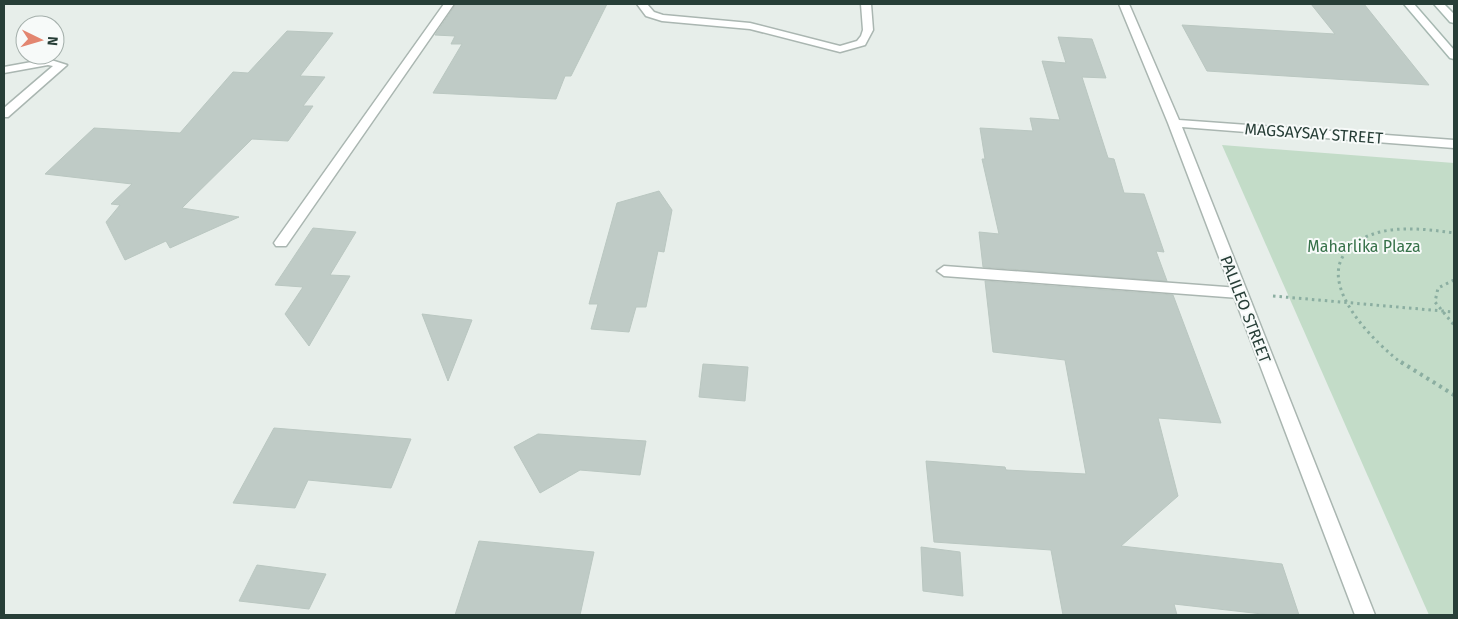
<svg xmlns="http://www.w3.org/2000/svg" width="1458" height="619" font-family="'Fira Sans',sans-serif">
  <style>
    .green { fill: #c3dcc8 }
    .building { fill: #bfcbc6; stroke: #bac7c1 }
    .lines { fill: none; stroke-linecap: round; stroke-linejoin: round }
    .service-casing { stroke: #aab6b1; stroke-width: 3 }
    .minor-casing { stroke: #aab6b1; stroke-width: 3 }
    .secondary-casing { stroke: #a6b8b1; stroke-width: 3 }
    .path-far1 { stroke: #8baea1; stroke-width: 3; stroke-dasharray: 2.5 4; stroke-linecap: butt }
    .path { stroke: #8baea1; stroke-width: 4; stroke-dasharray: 3 4.5; stroke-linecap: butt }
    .service { fill: #fff; fill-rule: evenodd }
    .minor { fill: #fff; fill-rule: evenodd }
    .secondary { fill: #fff; fill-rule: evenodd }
    .labels { text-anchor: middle; stroke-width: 4; stroke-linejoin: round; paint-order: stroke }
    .street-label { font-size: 16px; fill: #273e37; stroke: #f7faf9 }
    .park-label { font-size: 16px; fill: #367149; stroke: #f7faf9 }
  </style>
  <rect width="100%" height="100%" fill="#e7eeea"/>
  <!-- green -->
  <path class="green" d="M 1222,145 L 1454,163 L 1454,615 L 1429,615 Z"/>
  <!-- building -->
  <path class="building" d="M 456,4 L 607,4 L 571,76 L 565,76 L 556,99 L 433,93 L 462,44 L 451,44 L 455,36 L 435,35 Z
    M 1311,4 L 1364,4 L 1429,85 L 1207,71 L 1182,25 L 1335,34 Z
    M 287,31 L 333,33 L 300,76 L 325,77 L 303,106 L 313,106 L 288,141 L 252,139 L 182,208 L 239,217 L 170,248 L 166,241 L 125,260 L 106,222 L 120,205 L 111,204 L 132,184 L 45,174 L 94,128 L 180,133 L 233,72 L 248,73 Z
    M 1058,37 L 1092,39 L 1106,78 L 1082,77 L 1108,158 L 1114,159 L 1124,193 L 1144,194 L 1164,252 L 1156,251 L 1167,281 L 983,267 L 979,232 L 999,234 L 982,159 L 985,159 L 980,128 L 1033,131 L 1030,118 L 1060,120 L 1042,61 L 1066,63 Z
    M 659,191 L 672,210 L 664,252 L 658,251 L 646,307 L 636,307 L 629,332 L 591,329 L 598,304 L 589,304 L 617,203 Z
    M 313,228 L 356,232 L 330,275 L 350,276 L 309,346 L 285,314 L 303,287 L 275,285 Z
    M 985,281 L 1173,295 L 1221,423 L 1158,418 L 1178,496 L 1121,546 L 1282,564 L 1299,615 L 1271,615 L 1174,604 L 1177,615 L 1063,615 L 1051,550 L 934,542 L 926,461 L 1005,467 L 1006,470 L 1086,474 L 1065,360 L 993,352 Z
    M 422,314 L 472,320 L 448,381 Z
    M 703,364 L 748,367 L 745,401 L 699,397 Z
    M 274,428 L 411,439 L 391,488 L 308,480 L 295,508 L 233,503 Z
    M 538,434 L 646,441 L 640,475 L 580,470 L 540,493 L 514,447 Z
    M 479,541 L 594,552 L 580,615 L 455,615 Z
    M 921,547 L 960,552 L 963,596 L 923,591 Z
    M 257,565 L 326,574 L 309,609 L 239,601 Z"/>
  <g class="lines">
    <!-- service casing -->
    <g class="service-casing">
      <path id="service" d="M 944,266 L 1239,288 L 1244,289 L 1246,293 L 1244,297 L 1239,298 L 944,276 L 937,271 Z"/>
    </g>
    <!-- minor casing -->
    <g class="minor-casing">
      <path id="minor" d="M 444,4 L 454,4 L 286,246 L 276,246 L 274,243 L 276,240 Z
        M 637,4 L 647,4 L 654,12 L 663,15 L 750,23 L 840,46 L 857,41 L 861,36 L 863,30 L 861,4 L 871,4 L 873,30 L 865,45 L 840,52 L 750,29 L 662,21 L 646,16 Z
        M 1119,4 L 1129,4 L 1179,120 L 1454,140 L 1454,148 L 1182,127 L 1375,615 L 1355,615 L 1168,123 Z
        M 48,59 L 67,65 L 8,117 L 4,117 L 4,108 L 53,66 L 48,65 L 4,73 L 4,67 Z"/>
    </g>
    <!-- secondary casing -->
    <g class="secondary-casing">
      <path id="secondary" d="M 1404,4 L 1414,4 L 1454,50 L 1454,59 L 1450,58 Z
        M 1434,4 L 1444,4 L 1454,14 L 1454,23 L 1450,22 Z"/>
    </g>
    <!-- path-far1 -->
    <path class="path-far1" d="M 1454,280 L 1438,288 L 1435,302 L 1454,325
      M 1273,296 L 1454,312
      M 1403,364 C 1377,345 1317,287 1346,252 C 1371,222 1420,228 1454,233"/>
    <!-- path -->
    <path class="path" d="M 1401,362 L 1454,395"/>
    <!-- service -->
    <use href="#service" class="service"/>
    <!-- minor -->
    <use href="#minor" class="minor"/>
    <!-- secondary -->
    <use href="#secondary" class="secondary"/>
  </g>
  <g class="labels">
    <!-- street labels -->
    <g class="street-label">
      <text transform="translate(1314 133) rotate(4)" y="6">MAGSAYSAY STREET</text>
      <text transform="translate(1246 309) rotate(69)" y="6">PALILEO STREET</text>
    </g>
    <!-- park labels -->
    <g class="park-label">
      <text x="1364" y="252">Maharlika Plaza</text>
    </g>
  </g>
  <!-- border -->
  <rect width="1458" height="619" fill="none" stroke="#273e37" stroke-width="10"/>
  <!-- north arrow -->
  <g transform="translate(40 40) rotate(95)"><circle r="24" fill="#f7faf9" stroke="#a4afab"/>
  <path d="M0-4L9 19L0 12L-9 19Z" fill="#e38670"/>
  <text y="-8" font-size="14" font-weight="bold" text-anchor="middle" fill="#273e37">N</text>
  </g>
</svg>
